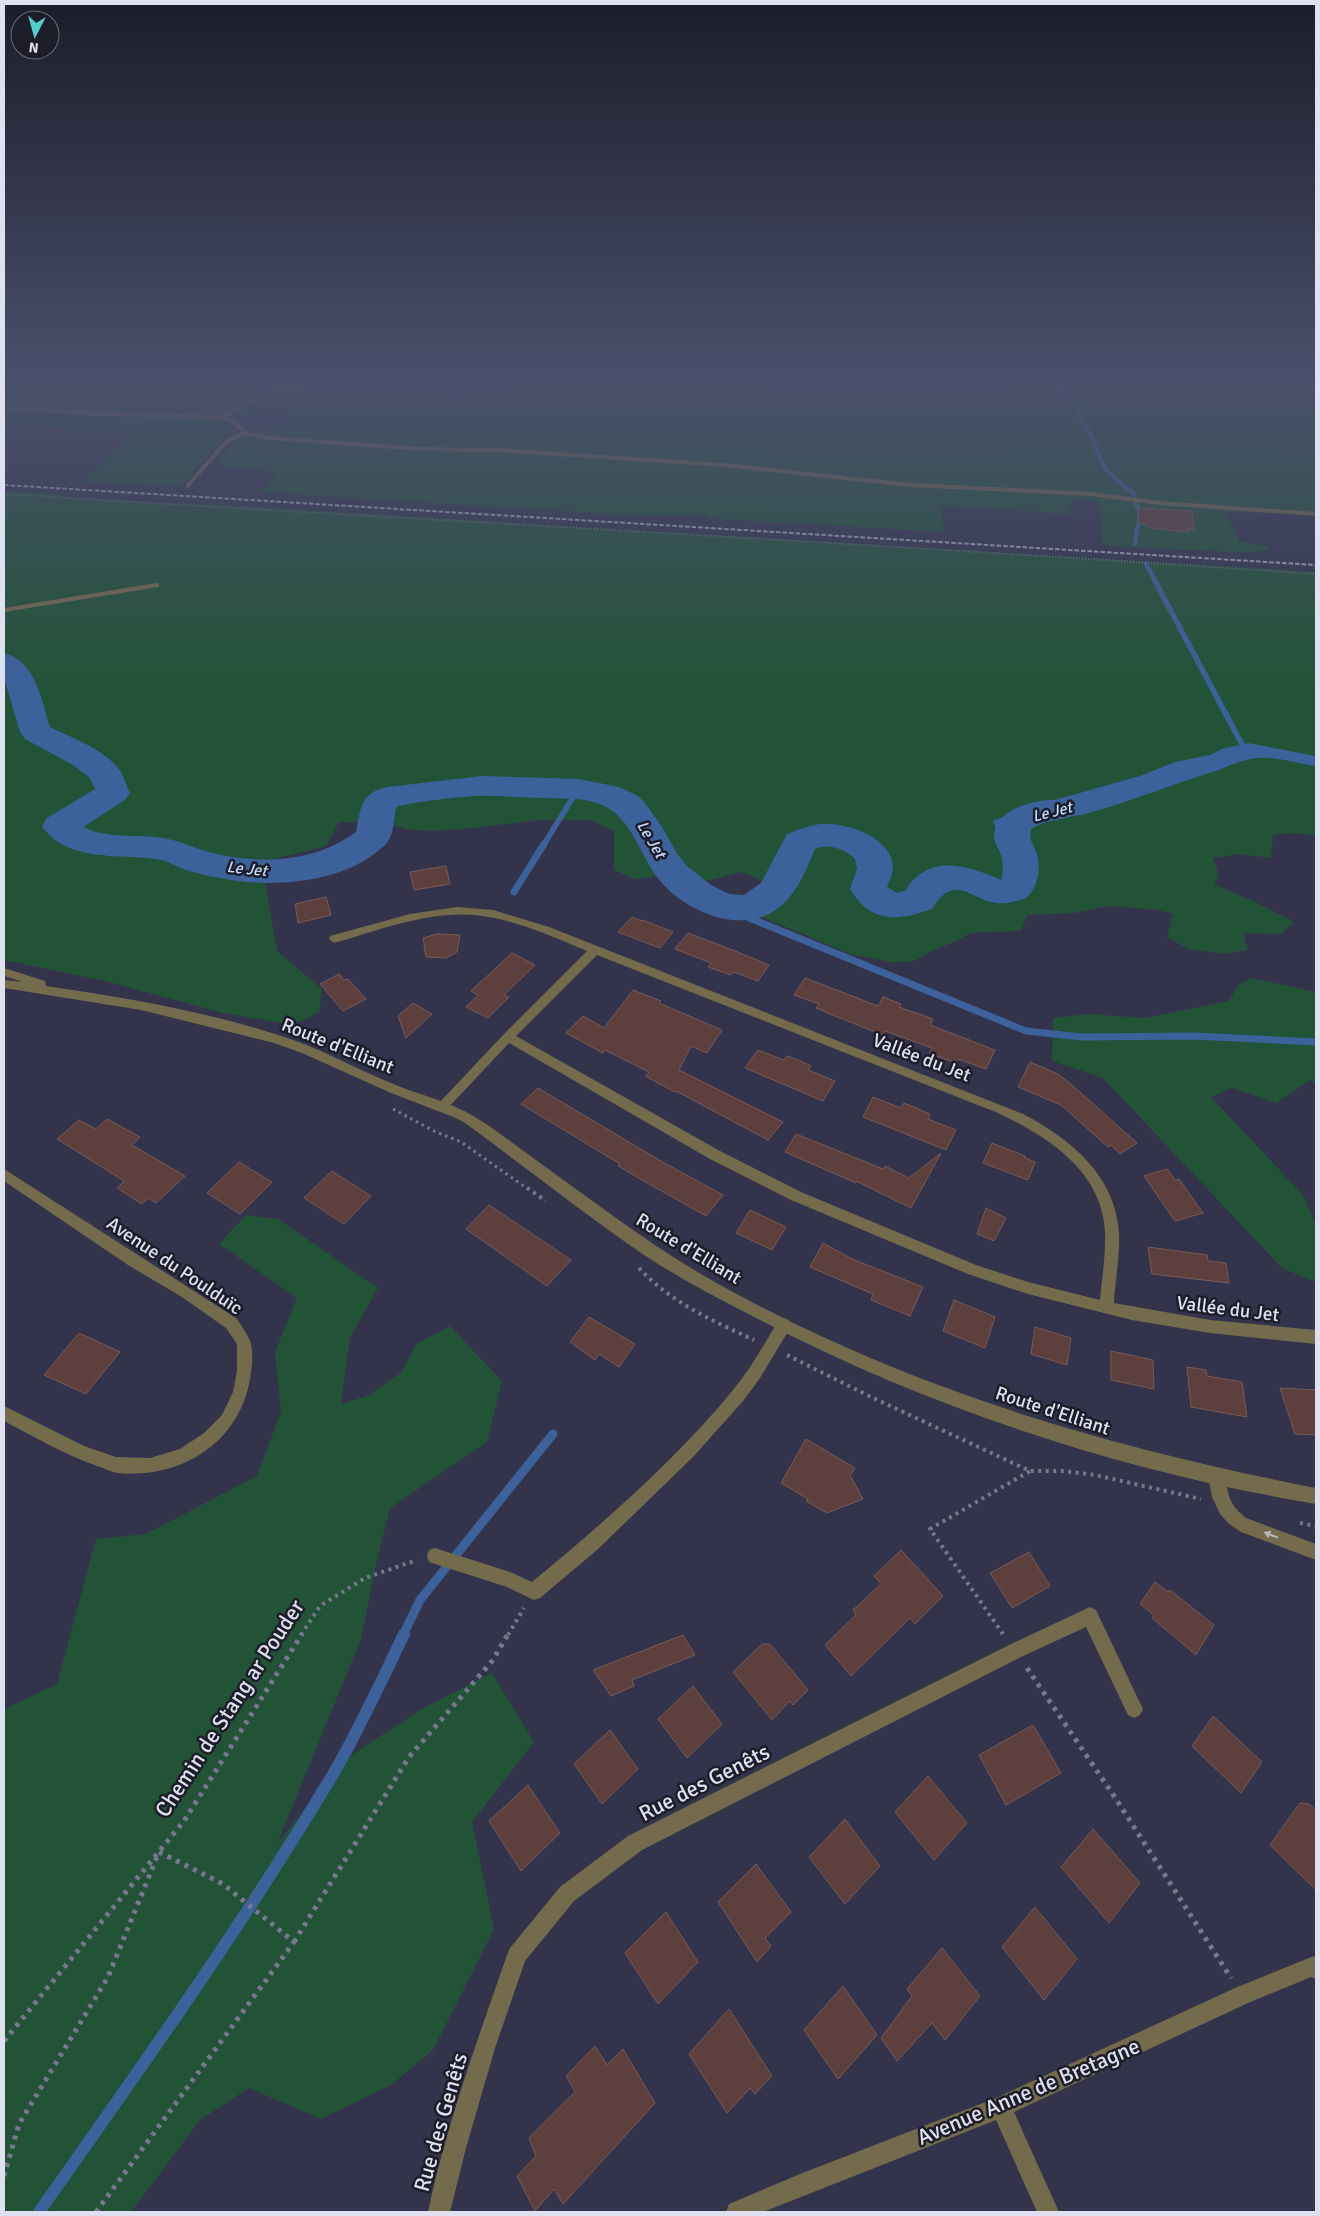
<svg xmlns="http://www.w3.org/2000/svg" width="1320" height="2216" font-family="Signika,sans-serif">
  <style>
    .green { fill: #225337 }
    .water { fill: #3c619b }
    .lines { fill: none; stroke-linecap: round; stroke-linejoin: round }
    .stream-far4 { stroke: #3c619b; stroke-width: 4.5 }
    .stream-far3 { stroke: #3c619b; stroke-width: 5.5 }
    .stream-far2 { stroke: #3c619b; stroke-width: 7 }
    .stream-far1 { stroke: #3c619b; stroke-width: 9 }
    .stream { stroke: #3c619b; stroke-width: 12 }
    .river { fill: #3c619b; fill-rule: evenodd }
    .building { fill: #5d403d; stroke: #795a57 }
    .path-far3 { stroke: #77788d; stroke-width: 2; stroke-dasharray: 1 2; stroke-linecap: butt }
    .path-far2 { stroke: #77788d; stroke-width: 3; stroke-dasharray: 2.5 4; stroke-linecap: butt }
    .path-far1 { stroke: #77788d; stroke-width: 4; stroke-dasharray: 3 4.5; stroke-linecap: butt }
    .path { stroke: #77788d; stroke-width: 5; stroke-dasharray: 4 5.5; stroke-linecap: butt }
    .minor { fill: #746b4d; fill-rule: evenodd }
    .tertiary { fill: #746b4d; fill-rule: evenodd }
    .secondary { fill: #968757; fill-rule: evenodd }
    .rail { stroke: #afb0c3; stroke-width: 2; stroke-dasharray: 4.5 2; stroke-linecap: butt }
    .oneway { fill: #bab7b7 }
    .labels { text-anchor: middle; stroke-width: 5; stroke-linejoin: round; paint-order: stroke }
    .far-water-label { font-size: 16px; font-style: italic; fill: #c4dbfd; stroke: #1c1d28 }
    .street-label { font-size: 19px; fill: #dfe0f0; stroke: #1c1d28 }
    .near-street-label { font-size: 22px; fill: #dfe0f0; stroke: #1c1d28 }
  </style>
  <rect width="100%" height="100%" fill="#33344c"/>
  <!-- green -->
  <path class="green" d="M 4,379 L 379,379 L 376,385 L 388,388 L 384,392 L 464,396 L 470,379 L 1316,379 L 1316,513 L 1223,512 L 1236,532 L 1239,541 L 1265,546 L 1271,550 L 1251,553 L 1110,546 L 1102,543 L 1102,523 L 1098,502 L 1074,498 L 1069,514 L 941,506 L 944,532 L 704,518 L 708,513 L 683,516 L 637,516 L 257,492 L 266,487 L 274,477 L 274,472 L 216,465 L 238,439 L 299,418 L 275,411 L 221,420 L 237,431 L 219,442 L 181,487 L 82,481 L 122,445 L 131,433 L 4,424 Z
    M 4,491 L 63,494 L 61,497 L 173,504 L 191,503 L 1316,572 L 1316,836 C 1299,834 1289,831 1273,836 L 1271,858 L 1238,854 L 1213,858 L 1219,876 L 1214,884 L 1253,901 L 1294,922 L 1281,934 L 1243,933 L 1248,950 L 1226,954 L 1188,949 L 1167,937 L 1173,914 L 1158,910 L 1109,906 L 1075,913 L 1027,915 L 1021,931 L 970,933 L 957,941 L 933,950 L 912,962 L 890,962 L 850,954 L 762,917 L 762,881 L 742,872 L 702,882 L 694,872 L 635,879 L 614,870 L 614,831 L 589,820 L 539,820 L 473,828 L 429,831 L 406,829 L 383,822 L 339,822 L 326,846 L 274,859 L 265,882 L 277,951 L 322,989 L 319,1012 L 303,1021 L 287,1024 L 223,1013 L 105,981 L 4,960 Z
    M 1251,978 L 1316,992 L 1316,1084 L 1310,1080 L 1276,1103 L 1232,1088 L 1211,1097 L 1303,1195 L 1316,1224 L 1315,1282 L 1282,1268 L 1103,1078 L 1052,1061 L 1053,1018 L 1087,1014 L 1145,1018 L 1229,1001 L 1238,985 Z
    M 246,1215 L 278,1219 L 378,1288 L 350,1337 L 341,1404 L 367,1396 L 402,1372 L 416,1344 L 450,1326 L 502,1381 L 487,1442 L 390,1508 L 376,1564 L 361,1639 L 277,1844 L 344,1760 L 423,1708 L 492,1673 L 534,1742 L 472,1822 L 494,1929 L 433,2050 L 391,2085 L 321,2119 L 249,2088 L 200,2120 L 131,2212 L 4,2212 L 4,1709 L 57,1684 L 96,1539 L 146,1534 L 257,1476 L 281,1412 L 275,1352 L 297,1298 L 219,1244 Z"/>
  <!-- water -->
  <path class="water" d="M 1248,743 L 1316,756 L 1316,766 C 1299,764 1273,756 1256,758 C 1241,760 1230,766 1216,771 C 1173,784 1132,801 1089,813 C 1067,819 1041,817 1025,833 L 1025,841 L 1000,838 L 993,821 L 1019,810 L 1140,776 L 1175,762 L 1210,755 L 1222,749 Z"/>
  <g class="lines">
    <!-- stream-far4 -->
    <path class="stream-far4" d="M 1049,379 L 1058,384 L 1067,394 L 1089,432 L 1106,470 L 1135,495
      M 1135,544 L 1140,512 L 1136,504
      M 1146,564 L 1156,582"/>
    <!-- stream-far3 -->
    <path class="stream-far3" d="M 1155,581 L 1245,750
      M 543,846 L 578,789"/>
    <!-- stream-far2 -->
    <path class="stream-far2" d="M 514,892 L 544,844
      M 725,908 L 1026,1031 L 1082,1037 L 1194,1036 L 1316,1042"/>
    <!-- stream-far1 -->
    <path class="stream-far1" d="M 403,1635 L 420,1600 L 553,1434"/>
    <!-- stream -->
    <path class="stream" d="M 39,2212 C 140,2069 242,1926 332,1776 C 359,1730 381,1682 404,1634"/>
    <!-- river -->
    <path class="river" d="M 4,653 C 36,661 41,699 50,727 C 72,738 103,749 118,768 C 124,775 126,785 130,793 L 125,800 L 83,827 C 107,839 136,834 162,838 C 179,840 193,848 209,852 C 259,865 314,863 356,832 C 361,808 360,793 387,787 L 482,776 L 579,779 L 619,787 L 638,796 L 645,803 L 662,827 L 678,855 L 687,866 L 711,885 L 729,894 L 744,895 L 761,883 L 787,834 C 798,830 809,825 821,824 C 845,822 893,837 893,868 C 893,874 889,881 887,887 L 897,893 L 905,891 C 929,853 966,865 1001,880 C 1003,871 1004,861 1000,853 C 999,848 995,844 994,838 C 992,806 1047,796 1069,801 L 1074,809 L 1069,817 L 1043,823 L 1031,829 C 1028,841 1034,844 1037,854 C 1041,868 1038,887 1027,897 C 1023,900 1017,901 1012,902 C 975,912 959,865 932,909 C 898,921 871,924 850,889 L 857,869 L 855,859 C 844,849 829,843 815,849 C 807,868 798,891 782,905 C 746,937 689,914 661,882 C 640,858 633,818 602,805 C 585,797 564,799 545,798 C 521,798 497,795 473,796 C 448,798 423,801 398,806 L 396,808 C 394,817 394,829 390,838 C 387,845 380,849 374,854 C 335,884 267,888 220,878 C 208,876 195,873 183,869 C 176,866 169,862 162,860 C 123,853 67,864 42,826 L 47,818 L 95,789 L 90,778 L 73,765 L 25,739 L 20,732 L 4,678 Z"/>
  </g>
  <!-- building -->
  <path class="building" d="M 1139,508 L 1192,511 L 1194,530 L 1187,529 L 1188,532 L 1149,528 L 1148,525 L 1138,524 Z
    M 446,866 L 450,884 L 414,890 L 410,872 Z
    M 326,897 L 331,915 L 298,923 L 295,904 Z
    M 632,917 L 642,921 L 643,920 L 673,932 L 660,948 L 618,932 Z
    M 688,933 L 735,951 L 769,965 L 758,981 L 734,972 L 731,975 L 708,967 L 711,963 L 675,949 Z
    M 437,934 L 460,935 L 457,952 L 446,958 L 426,957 L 423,938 Z
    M 512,953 L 535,965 L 504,995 L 509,997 L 488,1018 L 466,1007 L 478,995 L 471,991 Z
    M 339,974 L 344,980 L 348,979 L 366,999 L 343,1011 L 320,984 Z
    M 805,978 L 878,1006 L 883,997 L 901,1004 L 899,1007 L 933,1019 L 930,1025 L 995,1050 L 986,1069 L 958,1059 L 956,1063 L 929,1053 L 932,1048 L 885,1031 L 883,1035 L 840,1018 L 816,1008 L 819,1004 L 794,995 Z
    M 633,990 L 661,1001 L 659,1003 L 722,1030 L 707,1053 L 691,1046 L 679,1070 L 783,1122 L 768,1140 L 676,1091 L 675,1092 L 645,1076 L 649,1072 L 605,1050 L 603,1053 L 566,1033 L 583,1016 L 604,1028 Z
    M 413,1003 L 432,1014 L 406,1038 L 398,1016 Z
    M 758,1050 L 784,1060 L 787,1056 L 798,1060 L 811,1066 L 808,1070 L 835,1081 L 823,1101 L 745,1068 Z
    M 1030,1062 L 1058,1074 L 1072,1085 L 1137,1143 L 1120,1154 L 1111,1145 L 1108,1147 L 1061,1105 L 1018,1087 Z
    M 538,1088 L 666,1164 L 723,1195 L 706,1216 L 649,1184 L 618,1166 L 620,1164 L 521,1104 Z
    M 873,1097 L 901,1108 L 904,1103 L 930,1114 L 928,1119 L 956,1130 L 946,1150 L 863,1117 Z
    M 107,1119 L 140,1137 L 132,1145 L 185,1176 L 156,1203 L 148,1198 L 142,1204 L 117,1188 L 124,1181 L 57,1139 L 79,1120 L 96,1129 Z
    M 796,1134 L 883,1169 L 885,1166 L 909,1178 L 941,1153 L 911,1208 L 856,1181 L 856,1183 L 785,1152 Z
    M 992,1143 L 1025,1156 L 1025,1158 L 1035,1162 L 1028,1180 L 983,1163 Z
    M 239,1162 L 272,1182 L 240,1214 L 207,1193 Z
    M 1167,1169 L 1175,1180 L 1179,1179 L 1203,1213 L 1175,1221 L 1144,1176 Z
    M 332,1171 L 371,1196 L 344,1224 L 304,1198 Z
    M 489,1205 L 571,1260 L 547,1286 L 466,1229 Z
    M 986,1208 L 1006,1218 L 994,1241 L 977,1234 Z
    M 750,1210 L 786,1227 L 772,1250 L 736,1233 Z
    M 823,1243 L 852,1259 L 923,1287 L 910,1316 L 871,1300 L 873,1294 L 810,1267 Z
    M 1148,1247 L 1207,1255 L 1208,1261 L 1226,1263 L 1229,1283 L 1152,1274 Z
    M 954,1300 L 995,1317 L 985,1348 L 943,1331 Z
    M 589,1317 L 635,1344 L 619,1367 L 599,1354 L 595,1360 L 570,1342 Z
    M 1035,1327 L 1071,1338 L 1067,1365 L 1031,1354 Z
    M 79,1333 L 120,1352 L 86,1394 L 44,1375 Z
    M 1111,1351 L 1153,1360 L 1154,1389 L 1111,1380 Z
    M 1187,1367 L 1206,1370 L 1207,1376 L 1242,1382 L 1247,1417 L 1191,1407 Z
    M 1280,1388 L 1316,1390 L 1316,1435 L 1295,1434 Z
    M 806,1439 L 855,1468 L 850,1475 L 863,1499 L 827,1513 L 806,1501 L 808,1499 L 781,1483 Z
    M 901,1550 L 943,1596 L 915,1624 L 910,1618 L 851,1676 L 825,1645 L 856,1615 L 853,1610 L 881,1584 L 874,1576 Z
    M 1029,1552 L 1050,1586 L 1012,1608 L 990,1573 Z
    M 1155,1582 L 1168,1592 L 1170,1590 L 1214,1625 L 1196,1655 L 1152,1618 L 1154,1615 L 1140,1604 Z
    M 683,1635 L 695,1655 L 632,1680 L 634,1686 L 611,1696 L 593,1670 Z
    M 762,1644 L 770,1644 L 808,1690 L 793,1705 L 790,1701 L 772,1720 L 733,1672 Z
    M 693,1686 L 722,1724 L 687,1758 L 658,1719 Z
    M 1213,1716 L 1262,1762 L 1241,1793 L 1192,1746 Z
    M 1033,1725 L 1061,1773 L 1006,1805 L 979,1755 Z
    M 610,1730 L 638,1769 L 602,1804 L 574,1764 Z
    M 928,1776 L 967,1823 L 934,1860 L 895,1812 Z
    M 528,1785 L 560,1833 L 521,1871 L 489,1821 Z
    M 1300,1803 L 1309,1804 L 1316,1811 L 1316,1890 L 1270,1845 Z
    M 845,1819 L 880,1866 L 845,1904 L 809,1857 Z
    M 1093,1829 L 1140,1883 L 1109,1923 L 1061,1867 Z
    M 756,1864 L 791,1912 L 765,1938 L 771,1946 L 757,1962 L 718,1902 Z
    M 1035,1907 L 1077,1959 L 1044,2000 L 1002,1947 Z
    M 666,1912 L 698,1962 L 658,2004 L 625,1953 Z
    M 942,1948 L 980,1996 L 945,2040 L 932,2023 L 897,2061 L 881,2038 L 912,1996 L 907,1989 Z
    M 843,1986 L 877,2035 L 838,2079 L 804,2030 Z
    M 729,2009 L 772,2076 L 755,2094 L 750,2088 L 727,2113 L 689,2054 Z
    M 595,2046 L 607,2065 L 623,2049 L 655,2103 L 563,2204 L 554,2189 L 535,2211 L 517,2176 L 536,2156 L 529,2138 L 575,2092 L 566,2076 Z"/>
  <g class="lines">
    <!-- path-far3 -->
    <path class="path-far3" d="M 4,494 C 441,521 879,544 1316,574"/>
    <!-- path-far2 -->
    <path class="path-far2" d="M 393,1109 L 434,1131 L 461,1142 L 528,1189"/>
    <!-- path-far1 -->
    <path class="path-far1" d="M 527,1188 L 546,1201
      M 639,1268 C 670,1302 713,1321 754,1340
      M 787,1355 L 871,1397 L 1030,1471 L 1064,1471 L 1095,1475 L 1201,1499
      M 1300,1523 L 1316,1526
      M 1003,1634 L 930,1529 L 1030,1471
      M 301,1635 L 320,1606 L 365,1578 L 417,1560
      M 508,1635 L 524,1608"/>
    <!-- path -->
    <path class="path" d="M 1027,1668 L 1114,1796 L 1231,1978
      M 294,1942 L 409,1757 L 493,1660 L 508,1634
      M 4,2041 L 184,1821 L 302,1634
      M 4,2176 L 19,2124 L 108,1977 L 159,1852 L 223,1884 L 294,1942 L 96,2212"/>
    <!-- minor -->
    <path class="minor" d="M 308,379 L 316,379 L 243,407 L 226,417 L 236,421 L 249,433 L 270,436 L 421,447 L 497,448 L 724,463 L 910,483 L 1091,492 L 1159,501 L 1316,512 L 1316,516 L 1159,505 L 1091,496 L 910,487 L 724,467 L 497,452 L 421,451 L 270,440 L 244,436 L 229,442 L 188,488 L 186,487 L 186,485 L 225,440 L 241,432 L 232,423 L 219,419 L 107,416 L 4,410 L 4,406 L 107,412 L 221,415 L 239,405 Z
      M 156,583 L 159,583 L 159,587 L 4,612 L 4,608 Z
      M 457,907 L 493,910 L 549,927 L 1023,1114 C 1071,1139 1116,1176 1119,1234 C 1120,1257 1115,1280 1114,1303 L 1210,1320 L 1316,1330 L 1316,1344 L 1210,1333 L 1132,1320 L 1028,1294 L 968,1274 L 791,1200 L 710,1159 L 509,1043 L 447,1109 L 439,1109 L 437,1106 L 439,1103 L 504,1034 L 587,951 C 551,936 514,919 475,915 C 427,911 380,930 334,943 L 329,939 L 330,936 L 410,914 ZM 597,955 L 998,1113 C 1048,1137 1101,1170 1105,1231 C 1106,1254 1102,1277 1100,1300 L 1028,1282 L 976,1265 L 801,1192 L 720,1151 L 516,1036 Z
      M 4,1169 L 236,1318 C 241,1325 247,1333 250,1341 C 254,1351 252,1368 250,1379 C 239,1443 181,1479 118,1473 C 111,1472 103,1468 97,1466 C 64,1454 34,1437 4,1421 L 4,1406 L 84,1446 L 116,1457 L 150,1458 L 180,1449 L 204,1433 L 222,1415 L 233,1392 L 237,1371 L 237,1344 L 226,1328 L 182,1297 L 128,1265 L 4,1181 Z
      M 784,1318 L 789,1320 L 791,1325 L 789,1330 L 758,1381 L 743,1401 L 693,1457 L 597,1550 L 540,1598 L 534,1600 L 507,1587 L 429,1562 L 427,1556 L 429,1550 L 435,1548 L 510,1572 L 532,1582 C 601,1525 677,1459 733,1390 C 751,1369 764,1344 779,1320 Z
      M 1216,1468 L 1222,1470 C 1231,1493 1224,1500 1246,1518 L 1316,1544 L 1316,1560 L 1241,1532 L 1229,1524 L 1220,1514 L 1212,1497 L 1208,1476 L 1210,1470 Z
      M 1090,1607 L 1096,1610 L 1140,1703 L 1143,1709 L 1140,1715 L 1134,1718 L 1128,1715 L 1086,1627 L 1021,1657 L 642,1850 L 574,1901 L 525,1961 L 495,2048 L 466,2148 L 450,2212 L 428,2212 C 446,2125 478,2039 507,1955 L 510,1948 L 560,1887 L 628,1836 L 1009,1645 Z
      M 1314,1956 L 1316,1957 L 1316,1979 L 1311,1977 L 1248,2003 L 1014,2112 L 1059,2212 L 1037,2212 L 996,2120 L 763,2212 L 726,2212 L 729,2204 L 800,2174 L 996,2098 L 1235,1988 Z"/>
    <!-- tertiary -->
    <path class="tertiary" d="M 4,968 L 45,981 L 46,986 C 129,998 216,1013 296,1041 C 329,1053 359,1070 391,1083 C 418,1095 450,1101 475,1117 C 498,1131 520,1149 543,1165 C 605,1210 665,1256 733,1292 C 917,1392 1112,1448 1316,1488 L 1316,1504 C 1126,1472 936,1411 764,1322 C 723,1301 682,1280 644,1255 C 583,1213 524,1166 465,1123 L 456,1118 L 391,1093 L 302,1053 L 274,1043 L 141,1010 L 4,988 L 4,980 L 23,982 L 4,976 Z"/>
    <!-- secondary -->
    <path class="secondary" d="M 1180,379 L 1196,379 L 1250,386 L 1316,384 L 1316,388 L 1250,390 Z"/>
    <!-- rail -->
    <path class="rail" d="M 4,485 L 1316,565"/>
  </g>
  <!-- one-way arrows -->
  <defs><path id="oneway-solid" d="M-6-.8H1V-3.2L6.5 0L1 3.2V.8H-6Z" transform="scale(1.25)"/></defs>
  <use class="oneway" href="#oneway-solid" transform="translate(1271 1535) rotate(-159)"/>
  <!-- sky -->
  <linearGradient id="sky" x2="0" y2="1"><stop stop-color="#1c1d2a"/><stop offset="0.55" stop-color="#4a506c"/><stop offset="1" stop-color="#4a506c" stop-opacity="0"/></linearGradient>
  <rect width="1320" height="689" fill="url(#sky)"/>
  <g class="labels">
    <!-- far-water labels -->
    <g class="far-water-label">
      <text transform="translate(1052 811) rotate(-14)" y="6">Le Jet</text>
      <text transform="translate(652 839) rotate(59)" y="6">Le Jet</text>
      <text transform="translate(247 868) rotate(6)" y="6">Le Jet</text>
    </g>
    <!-- street labels -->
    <g class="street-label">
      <text transform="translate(338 1045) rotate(22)" y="7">Route d'Elliant</text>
      <text transform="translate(922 1057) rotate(21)" y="7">Vallée du Jet</text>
      <text transform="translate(689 1248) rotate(31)" y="7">Route d'Elliant</text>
      <text transform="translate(175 1265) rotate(34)" y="7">Avenue du Poulduïc</text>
      <text transform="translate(1228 1308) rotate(7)" y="7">Vallée du Jet</text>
      <text transform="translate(1053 1410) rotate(18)" y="7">Route d'Elliant</text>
    </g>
    <!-- near-street labels -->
    <g class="near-street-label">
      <text transform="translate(229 1708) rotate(-57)" y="8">Chemin de Stang ar Pouder</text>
      <text transform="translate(704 1782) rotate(-27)" y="8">Rue des Genêts</text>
      <text transform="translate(1028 2091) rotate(-23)" y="8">Avenue Anne de Bretagne</text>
      <text transform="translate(440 2122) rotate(-74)" y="8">Rue des Genêts</text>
    </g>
  </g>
  <!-- border -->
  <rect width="1320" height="2216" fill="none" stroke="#dfe0f0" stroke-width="10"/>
  <!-- north arrow -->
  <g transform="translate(35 35) rotate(186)"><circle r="24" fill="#1c1d28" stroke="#6a6b78"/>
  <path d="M0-4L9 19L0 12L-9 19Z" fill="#52cdcf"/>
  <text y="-8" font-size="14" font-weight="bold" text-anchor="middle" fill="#dfe0f0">N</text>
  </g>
</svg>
